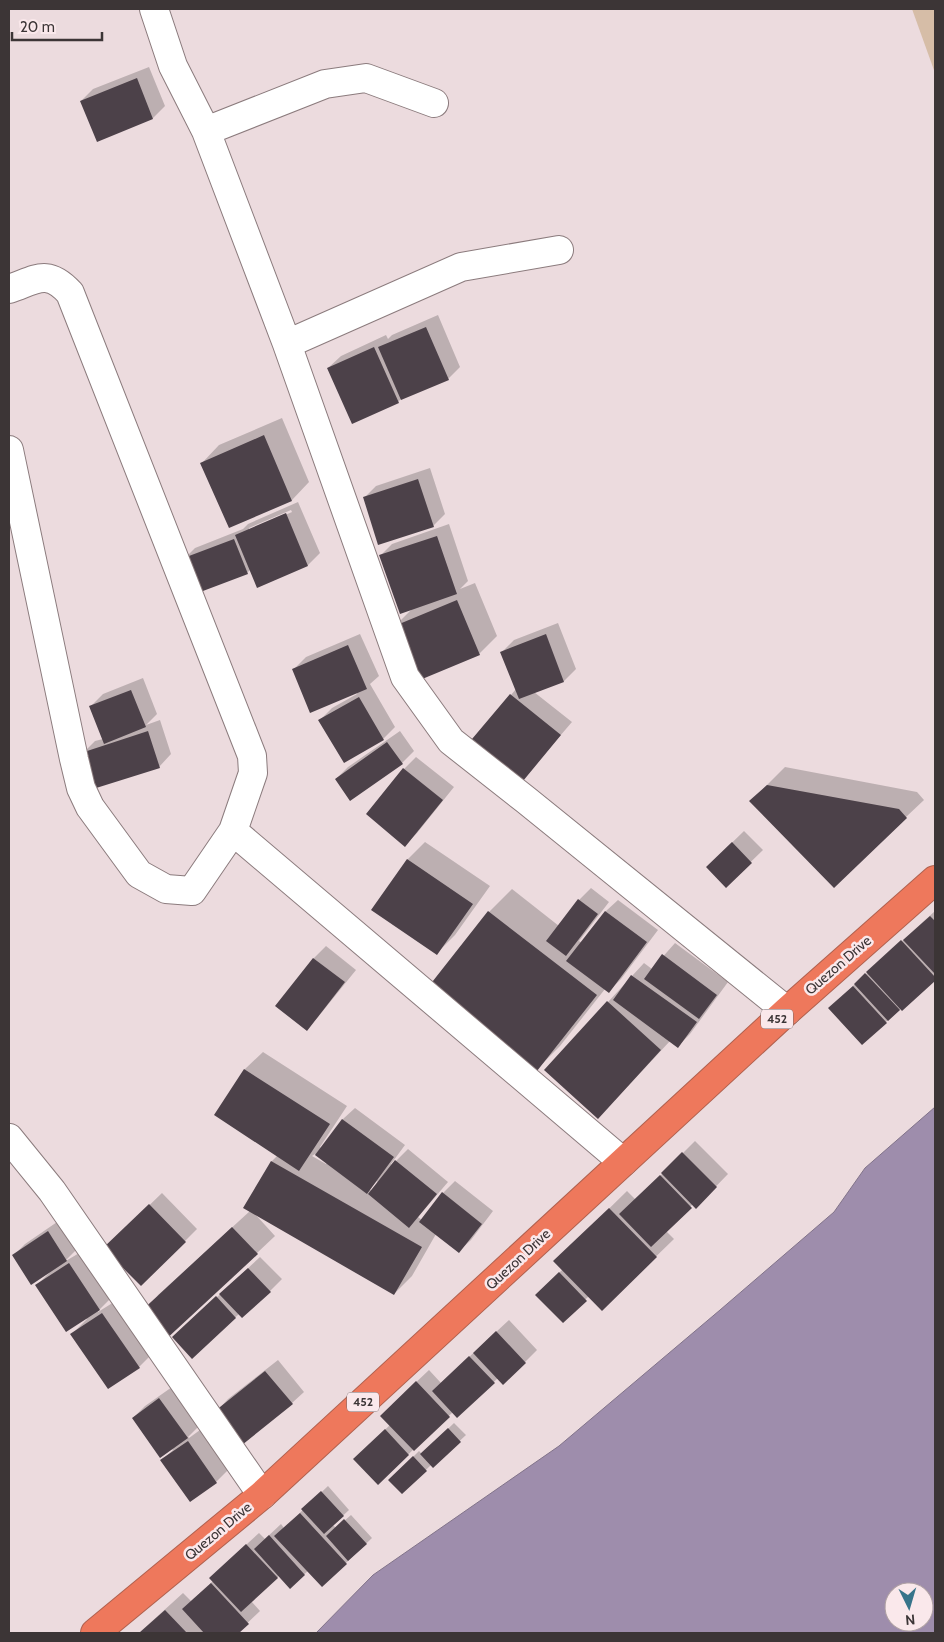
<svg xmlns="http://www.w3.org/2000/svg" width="944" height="1642" font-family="Cabin,sans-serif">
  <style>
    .green { fill: #d6bda7 }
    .water { fill: #9e8dac; stroke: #817389; fill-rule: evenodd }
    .shadow { fill: #0003; fill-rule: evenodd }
    .building { fill: #4c4149 }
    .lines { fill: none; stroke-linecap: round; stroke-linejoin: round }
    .street-casing { stroke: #8b7b7d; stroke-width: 30 }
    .highway-casing { stroke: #b0614f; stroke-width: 30 }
    .street { stroke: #fff; stroke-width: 28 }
    .highway { stroke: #ee785c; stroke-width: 28 }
    .labels { text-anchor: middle; stroke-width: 5; stroke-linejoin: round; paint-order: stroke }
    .shield { fill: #fae8eb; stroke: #756b6c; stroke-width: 1 }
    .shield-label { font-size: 12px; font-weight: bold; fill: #3c3536 }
    .street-label { font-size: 14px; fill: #3c3536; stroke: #fae8eb }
  </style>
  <rect width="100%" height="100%" fill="#ecdbde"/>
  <!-- green -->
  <path class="green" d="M 912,9 L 935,9 L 935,73 Z"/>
  <!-- water -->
  <path class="water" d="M 935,1107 L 935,1633 L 316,1633 L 373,1575 L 559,1446 L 720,1310 L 834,1212 L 865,1168 ZM 894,1592 L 924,1592 L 924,1622 L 894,1622 Z"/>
  <!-- shadow -->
  <path class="shadow" d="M 149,67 L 165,106 L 153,118 L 98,140 L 81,101 L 93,89 Z
    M 438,315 L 460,367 L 448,379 L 402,398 L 398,402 L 328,368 L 341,356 L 386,335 L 388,339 L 392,335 Z
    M 282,418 L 309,482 L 292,500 L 229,526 L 202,463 L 219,445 Z
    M 430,468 L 445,514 L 433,526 L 364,498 L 376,486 Z
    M 298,502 L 320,553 L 308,565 L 258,586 L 251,569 L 247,573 L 183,560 L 195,548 L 243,529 L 248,524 ZM 291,510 L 292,512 L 249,531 L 249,528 Z
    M 449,524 L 468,581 L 460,589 L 475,583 L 497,636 L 479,654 L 393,628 L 413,608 L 380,556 L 392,544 Z
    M 558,623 L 576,669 L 564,681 L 534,692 L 572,722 L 523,779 L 474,739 L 516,689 L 502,652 L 514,640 Z
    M 360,634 L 379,676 L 370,684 L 395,727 L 383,739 L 320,720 L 332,708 L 357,694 L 356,692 L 294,669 L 306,657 Z
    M 143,678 L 157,714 L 146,725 L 160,720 L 171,754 L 159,767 L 83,753 L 95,741 L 103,739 L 91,706 L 103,694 Z
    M 400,731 L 414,751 L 402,763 L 336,779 L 348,767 Z
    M 416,757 L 454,787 L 417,833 L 405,845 L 367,814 L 404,769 Z
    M 785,767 L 917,792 L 924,800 L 906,817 L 751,801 Z
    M 744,831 L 763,850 L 726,886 L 707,867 Z
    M 425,842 L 490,886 L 455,935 L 437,953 L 407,860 Z
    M 591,888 L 609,902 L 579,941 L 582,943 L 606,911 L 618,900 L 658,930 L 621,979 L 609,991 L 605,989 L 560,1046 L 537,1069 L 431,986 L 489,912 L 512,889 L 559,926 L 579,900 Z
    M 935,911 L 935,979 L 862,1043 L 842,996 Z
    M 675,943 L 728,982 L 690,1034 L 678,1046 L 670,1041 L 615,1100 L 608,1002 L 644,963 L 652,969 Z
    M 326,946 L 356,970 L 318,1017 L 307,1029 L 277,1006 L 314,958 Z
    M 263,1052 L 347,1106 L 320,1147 L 321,1148 L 343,1119 L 355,1108 L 405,1145 L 391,1164 L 392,1165 L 408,1149 L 448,1182 L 418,1217 L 422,1220 L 443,1193 L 455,1181 L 493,1211 L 471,1240 L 459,1251 L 436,1234 L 412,1276 L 394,1294 L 255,1214 L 275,1236 L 257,1253 L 157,1296 L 250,1211 L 245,1208 L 272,1161 L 278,1155 L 216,1115 L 245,1069 ZM 315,1154 L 327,1163 L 326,1164 L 312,1156 ZM 377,1181 L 378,1183 L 372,1191 L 369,1189 Z
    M 695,1141 L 728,1174 L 696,1207 L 693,1204 L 666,1231 L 674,1239 L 602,1309 L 589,1296 L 563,1321 L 537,1295 L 563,1269 L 573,1244 L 627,1191 L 636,1200 Z
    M 162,1193 L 197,1229 L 141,1285 L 105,1248 Z
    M 60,1220 L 78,1248 L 64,1262 L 81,1252 L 112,1297 L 98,1311 L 98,1312 L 114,1302 L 151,1355 L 139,1367 L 72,1334 L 87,1319 L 37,1285 L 50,1272 L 13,1256 L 25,1244 Z
    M 260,1257 L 282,1279 L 270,1291 L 239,1314 L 192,1357 L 186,1326 Z
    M 509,1320 L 537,1350 L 525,1362 L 498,1378 L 457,1417 L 453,1412 L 378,1483 L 367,1447 L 390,1425 L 393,1404 L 429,1370 L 441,1383 Z
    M 278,1360 L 304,1392 L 292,1403 L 217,1411 L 228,1399 Z
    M 172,1387 L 199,1426 L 188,1437 L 189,1438 L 200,1430 L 228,1470 L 216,1482 L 190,1500 L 162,1460 L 173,1450 L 133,1418 L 145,1406 Z
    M 454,1423 L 466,1435 L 433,1466 L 431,1465 L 402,1493 L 390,1480 L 419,1451 L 422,1454 Z
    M 328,1486 L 349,1510 L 333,1525 L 336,1528 L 351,1515 L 372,1538 L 346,1563 L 308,1571 L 290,1587 L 280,1575 L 251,1601 L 260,1611 L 237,1633 L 139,1633 L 183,1593 L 191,1601 L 213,1581 L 223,1566 L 259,1533 L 265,1539 L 281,1524 L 284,1528 Z"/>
  <!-- building -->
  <path class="building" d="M 137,78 L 153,119 L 97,142 L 80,101 Z
    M 426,327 L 449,380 L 401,400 L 378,347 Z
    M 374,347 L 399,403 L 352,424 L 327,368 Z
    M 264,435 L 292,501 L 229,528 L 200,463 Z
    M 418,479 L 434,527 L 378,545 L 363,497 Z
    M 286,513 L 308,566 L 257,588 L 235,535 Z
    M 437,536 L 457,594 L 400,614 L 379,555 Z
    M 234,539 L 248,574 L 195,594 L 181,559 Z
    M 457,600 L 480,655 L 415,682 L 392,627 Z
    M 546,634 L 564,682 L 519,699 L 500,652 Z
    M 348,645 L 367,689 L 310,713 L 292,669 Z
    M 131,690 L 146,727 L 104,744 L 89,706 Z
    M 510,694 L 561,735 L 523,781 L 472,739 Z
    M 359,697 L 384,740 L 344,763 L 318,720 Z
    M 148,731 L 160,768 L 93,789 L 81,753 Z
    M 387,742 L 403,764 L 350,801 L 335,779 Z
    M 403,768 L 443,800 L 405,847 L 366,814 Z
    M 767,785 L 899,809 L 907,818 L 834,888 L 749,801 Z
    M 732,842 L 752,863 L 726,888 L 706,867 Z
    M 407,859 L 473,904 L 437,955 L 371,910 Z
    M 578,899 L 598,914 L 566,956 L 546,941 Z
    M 488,911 L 597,995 L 537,1071 L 429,986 Z
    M 605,911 L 647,942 L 609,993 L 566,961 Z
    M 930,916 L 935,921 L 935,974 L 903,940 Z
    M 901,940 L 935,977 L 935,981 L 902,1011 L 866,972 Z
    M 662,954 L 717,995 L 699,1019 L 644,979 Z
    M 313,958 L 345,982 L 307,1031 L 275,1006 Z
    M 865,973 L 900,1010 L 888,1021 L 854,984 Z
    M 631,975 L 697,1022 L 678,1048 L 613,1000 Z
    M 853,986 L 887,1023 L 862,1045 L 828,1008 Z
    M 607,1001 L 661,1050 L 598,1119 L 544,1070 Z
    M 244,1069 L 330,1124 L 299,1171 L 214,1115 Z
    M 342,1119 L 394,1157 L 367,1194 L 315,1155 Z
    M 682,1152 L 717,1187 L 696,1209 L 661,1173 Z
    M 395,1160 L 437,1194 L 409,1228 L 368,1194 Z
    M 271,1161 L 422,1247 L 394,1295 L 243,1208 Z
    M 660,1175 L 692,1208 L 651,1247 L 619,1214 Z
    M 442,1192 L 482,1224 L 459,1253 L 419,1222 Z
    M 149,1204 L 186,1242 L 141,1286 L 103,1248 Z
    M 609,1208 L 657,1257 L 602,1311 L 553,1261 Z
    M 232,1227 L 258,1254 L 163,1342 L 138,1314 Z
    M 48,1231 L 67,1261 L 31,1285 L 12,1255 Z
    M 69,1263 L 100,1310 L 66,1332 L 35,1285 Z
    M 248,1268 L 271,1292 L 242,1318 L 219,1294 Z
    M 559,1272 L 587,1301 L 563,1323 L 535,1295 Z
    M 216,1296 L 236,1318 L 192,1359 L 172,1337 Z
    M 102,1313 L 140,1368 L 108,1389 L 70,1334 Z
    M 496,1331 L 526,1363 L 503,1385 L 473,1353 Z
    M 469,1356 L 495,1383 L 457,1418 L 432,1391 Z
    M 265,1371 L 293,1404 L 242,1445 L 215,1411 Z
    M 416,1381 L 450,1417 L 414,1451 L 380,1416 Z
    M 159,1398 L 188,1438 L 160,1458 L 132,1418 Z
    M 448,1428 L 461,1442 L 433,1468 L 420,1454 Z
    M 385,1429 L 409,1455 L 378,1485 L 353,1459 Z
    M 188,1441 L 217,1483 L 190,1502 L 160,1460 Z
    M 413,1456 L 427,1471 L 402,1494 L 388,1480 Z
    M 321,1491 L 344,1516 L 324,1534 L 301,1509 Z
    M 300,1513 L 347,1564 L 322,1587 L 274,1536 Z
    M 344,1519 L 367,1544 L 348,1561 L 326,1536 Z
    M 269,1535 L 305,1575 L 290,1589 L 254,1549 Z
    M 246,1544 L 278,1578 L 241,1612 L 209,1578 Z
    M 211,1583 L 249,1624 L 239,1633 L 204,1633 L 182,1609 Z
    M 165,1610 L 187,1633 L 139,1633 Z"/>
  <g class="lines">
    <!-- street casing -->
    <g class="street-casing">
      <path id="street" d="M 154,9 L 173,66 L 206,131 L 287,344 L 405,677 L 451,741 L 526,800 L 787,1011
        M 206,131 L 325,84 L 366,78 L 434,103
        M 9,289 C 36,280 47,268 70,293 L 252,756 L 253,773 L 233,831 L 192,891 L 166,889 L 139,874 L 90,807 L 81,788 L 74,759 L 9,450
        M 287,344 L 461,267 L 559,250
        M 233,831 L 623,1162
        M 9,1138 L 52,1191 L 262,1495"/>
    </g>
    <!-- highway casing -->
    <g class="highway-casing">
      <path id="highway" d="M 95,1633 L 262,1495 L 787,1011 L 935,880"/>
    </g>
    <!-- street -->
    <use href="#street" class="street"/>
    <!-- highway -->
    <use href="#highway" class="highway"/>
  </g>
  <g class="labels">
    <!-- shield labels -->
    <g class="shield">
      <rect x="761" y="1009.5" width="32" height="19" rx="4"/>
      <rect x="347" y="1392.5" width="32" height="19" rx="4"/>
    </g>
    <g class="shield-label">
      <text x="777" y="1023">452</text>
      <text x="363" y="1406">452</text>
    </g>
    <!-- street labels -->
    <g class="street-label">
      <text transform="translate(838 965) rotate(-41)" y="5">Quezon Drive</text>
      <text transform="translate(518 1259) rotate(-43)" y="5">Quezon Drive</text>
      <text transform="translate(218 1531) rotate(-40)" y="5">Quezon Drive</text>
    </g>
  </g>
  <!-- border -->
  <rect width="944" height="1642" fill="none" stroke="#3c3536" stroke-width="20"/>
  <!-- north arrow -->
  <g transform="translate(909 1607) rotate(175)"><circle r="24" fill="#fae8eb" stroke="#aea0a3"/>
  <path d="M0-4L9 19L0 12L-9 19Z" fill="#37748a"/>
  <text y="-8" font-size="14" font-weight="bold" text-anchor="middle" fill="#3c3536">N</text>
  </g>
  <!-- scale -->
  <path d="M12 32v8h90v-8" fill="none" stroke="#3c3536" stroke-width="2.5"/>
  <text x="20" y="32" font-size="15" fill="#3c3536" stroke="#fae8eb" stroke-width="4" paint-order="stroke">20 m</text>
</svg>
